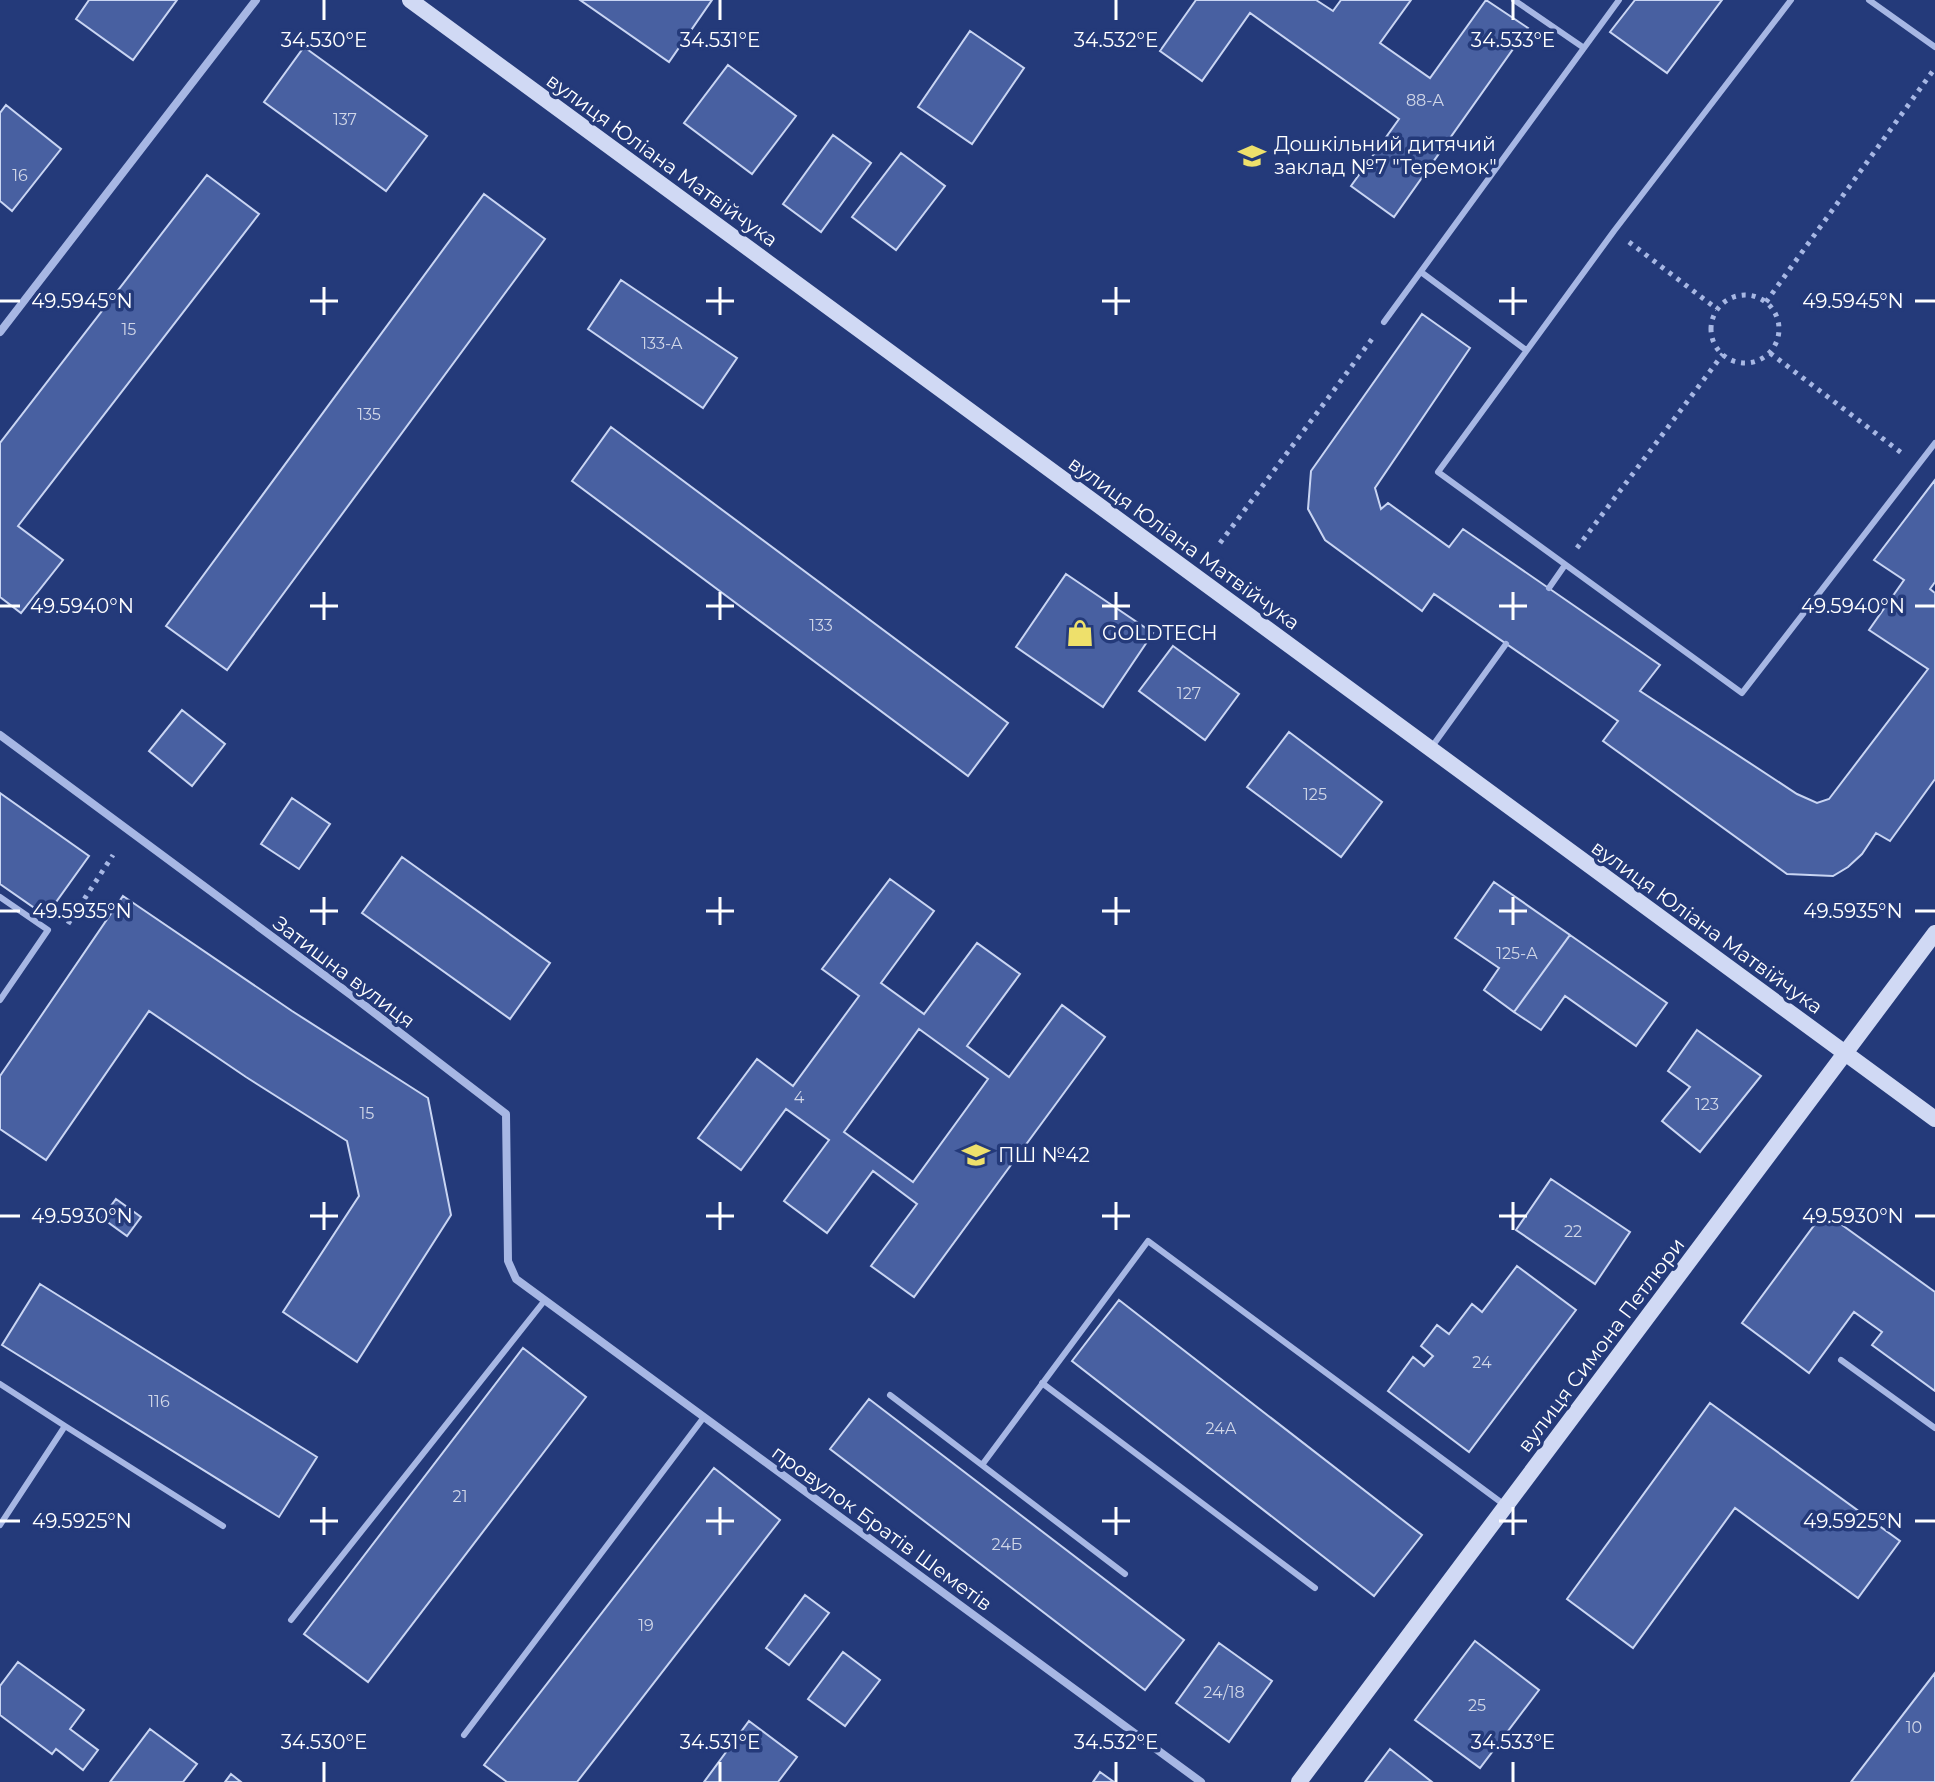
<svg xmlns="http://www.w3.org/2000/svg" width="1935" height="1782" font-family="Montserrat,sans-serif">
  <style>
    .building { fill: #4860a1; stroke: #c9d5f3; stroke-width: 2; fill-rule: evenodd }
    .lines { fill: none; stroke-linecap: round; stroke-linejoin: round }
    .path { stroke: #a7b7e4; stroke-width: 5; stroke-dasharray: 4 6; stroke-linecap: butt }
    .lane { stroke: #a7b7e4; stroke-width: 6 }
    .street { stroke: #a7b7e4; stroke-width: 8 }
    .secondary { stroke: #d0d9f4; stroke-width: 16 }
    .ticks { fill: none; stroke: #fff; stroke-width: 3 }
    .labels { text-anchor: middle; stroke-width: 7; stroke-linejoin: round; paint-order: stroke }
    .number-label { font-size: 16px; fill: #d1d7e8 }
    .poi-label { font-size: 20px; fill: #fff; stroke: #243a7a; text-anchor: start }
    .street-label { font-size: 20px; fill: #fff; stroke: #243a7a }
    .ticks-label { font-size: 20px; text-anchor: middle; fill: #fff; stroke: #243a7a; stroke-width: 7; stroke-linejoin: round; paint-order: stroke }
  </style>
  <rect width="100%" height="100%" fill="#243a7a"/>
  <!-- building -->
  <path class="building" d="M 89,0 L 177,0 L 133,60 L 76,19 Z
    M 580,0 L 712,0 L 669,62 Z
    M 1196,0 L 1316,0 L 1333,11 L 1341,0 L 1411,0 L 1380,43 L 1430,78 L 1486,0 L 1528,28 L 1394,217 L 1351,186 L 1399,119 L 1250,13 L 1202,81 L 1160,51 Z
    M 1635,0 L 1722,0 L 1667,73 L 1610,32 Z
    M 970,31 L 1024,68 L 972,144 L 918,107 Z
    M 304,47 L 427,136 L 386,191 L 264,102 Z
    M 728,65 L 796,116 L 752,174 L 684,123 Z
    M 6,105 L 61,149 L 12,211 L 0,201 L 0,113 Z
    M 833,135 L 871,163 L 821,232 L 783,204 Z
    M 901,153 L 945,186 L 896,250 L 852,217 Z
    M 207,175 L 259,214 L 18,526 L 63,560 L 21,613 L 0,597 L 0,443 Z
    M 484,194 L 545,239 L 227,670 L 166,626 Z
    M 621,280 L 737,358 L 703,408 L 588,329 Z
    M 1422,314 L 1470,348 L 1375,488 L 1381,509 L 1388,503 L 1449,547 L 1463,529 L 1660,665 L 1640,691 L 1797,794 L 1817,803 L 1829,799 L 1928,669 L 1869,630 L 1904,580 L 1874,560 L 1935,480 L 1935,582 L 1930,589 L 1935,593 L 1935,779 L 1890,841 L 1876,833 L 1862,854 L 1848,867 L 1833,876 L 1787,874 L 1603,741 L 1618,721 L 1434,594 L 1422,611 L 1325,540 L 1308,509 L 1311,471 Z
    M 611,427 L 1008,723 L 968,776 L 572,481 Z
    M 1066,574 L 1153,633 L 1103,707 L 1016,647 Z
    M 1173,646 L 1239,694 L 1205,740 L 1139,691 Z
    M 182,710 L 225,744 L 192,786 L 149,751 Z
    M 1289,732 L 1382,802 L 1341,857 L 1247,787 Z
    M 0,793 L 89,856 L 46,916 L 0,884 Z
    M 292,798 L 330,824 L 299,869 L 261,844 Z
    M 402,857 L 550,963 L 510,1019 L 362,913 Z
    M 890,879 L 934,911 L 881,983 L 924,1014 L 977,943 L 1020,974 L 967,1046 L 1009,1077 L 1062,1005 L 1105,1037 L 914,1297 L 871,1266 L 917,1204 L 873,1171 L 827,1233 L 784,1201 L 829,1140 L 786,1109 L 741,1170 L 698,1138 L 757,1059 L 793,1086 L 859,996 L 822,969 ZM 919,1029 L 988,1079 L 913,1182 L 844,1132 Z
    M 1494,882 L 1570,935 L 1514,1012 L 1484,990 L 1499,968 L 1455,938 Z
    M 123,896 L 292,1011 L 428,1098 L 451,1215 L 357,1362 L 283,1312 L 359,1196 L 347,1141 L 246,1077 L 149,1011 L 46,1160 L 0,1129 L 0,1076 Z
    M 1570,935 L 1667,1003 L 1636,1046 L 1565,996 L 1541,1030 L 1514,1012 Z
    M 1697,1030 L 1761,1076 L 1700,1152 L 1662,1121 L 1690,1087 L 1668,1071 Z
    M 1551,1179 L 1630,1232 L 1595,1284 L 1516,1230 Z
    M 116,1199 L 141,1217 L 127,1236 L 102,1218 Z
    M 1824,1212 L 1935,1292 L 1935,1391 L 1872,1345 L 1882,1332 L 1854,1312 L 1809,1373 L 1742,1323 Z
    M 1517,1266 L 1576,1310 L 1469,1452 L 1388,1391 L 1413,1357 L 1424,1366 L 1433,1356 L 1421,1346 L 1437,1325 L 1449,1334 L 1472,1304 L 1482,1312 Z
    M 40,1284 L 317,1457 L 279,1517 L 2,1345 Z
    M 1119,1300 L 1422,1535 L 1374,1596 L 1072,1361 Z
    M 523,1348 L 586,1397 L 368,1682 L 304,1634 Z
    M 869,1399 L 1184,1640 L 1145,1690 L 830,1449 Z
    M 1710,1403 L 1900,1541 L 1858,1598 L 1735,1508 L 1633,1648 L 1567,1599 Z
    M 714,1468 L 780,1520 L 577,1782 L 507,1782 L 484,1765 Z
    M 805,1595 L 829,1613 L 789,1665 L 766,1648 Z
    M 1475,1641 L 1539,1690 L 1480,1768 L 1415,1720 Z
    M 1219,1643 L 1272,1681 L 1229,1742 L 1176,1703 Z
    M 843,1652 L 880,1680 L 845,1726 L 808,1699 Z
    M 18,1662 L 84,1710 L 70,1729 L 98,1750 L 83,1770 L 56,1749 L 52,1754 L 0,1715 L 0,1686 Z
    M 1935,1673 L 1935,1782 L 1851,1782 Z
    M 749,1721 L 797,1757 L 778,1782 L 704,1782 Z
    M 150,1729 L 197,1764 L 183,1782 L 110,1782 Z
    M 1390,1749 L 1432,1782 L 1365,1782 Z
    M 1100,1772 L 1114,1782 L 1093,1782 Z
    M 231,1774 L 241,1782 L 225,1782 Z"/>
  <g class="lines">
    <!-- path -->
    <path class="path" d="M 1629,242 L 1717,309
      M1711 329a34 34 0 1 1 68 0a34 34 0 1 1-68 0Z
      M 1766,302 L 1935,68
      M 1770,353 L 1903,454
      M 1220,543 L 1372,339
      M 1577,548 L 1723,354
      M 68,924 L 113,855"/>
    <!-- lane -->
    <path class="lane" d="M 1514,0 L 1584,48
      M 1791,0 L 1614,231 L 1438,472 L 1742,693 L 1935,443
      M 1869,0 L 1935,47
      M 1421,272 L 1526,350
      M 1384,322 L 1619,0
      M 1549,588 L 1565,565
      M 1431,748 L 1506,644
      M 0,897 L 48,930 L 0,1000
      M 1841,1360 L 1935,1428
      M 1042,1383 L 1315,1588
      M 0,1384 L 65,1426
      M 890,1395 L 1125,1574
      M 982,1465 L 1148,1241 L 1506,1506
      M 0,1525 L 65,1426 L 223,1526
      M 291,1620 L 545,1300
      M 464,1735 L 704,1417"/>
    <!-- street -->
    <path class="street" d="M 0,332 L 256,0
      M 0,735 L 351,995 L 506,1114 L 508,1261 L 516,1279 L 1201,1782"/>
    <!-- secondary -->
    <path class="secondary" d="M 410,0 L 1935,1119
      M 1299,1782 L 1935,933"/>
  </g>
  <!-- ticks -->
  <path class="ticks" d="M 324,0 L 324,20M 720,0 L 720,20M 1116,0 L 1116,20M 1513,0 L 1513,20M 324,287 L 324,315M 720,287 L 720,315M 1116,287 L 1116,315M 1513,287 L 1513,315M 0,301 L 20,301M 310,301 L 338,301M 706,301 L 734,301M 1102,301 L 1130,301M 1499,301 L 1527,301M 1915,301 L 1935,301M 324,592 L 324,620M 720,592 L 720,620M 1116,592 L 1116,620M 1513,592 L 1513,620M 0,606 L 20,606M 310,606 L 338,606M 706,606 L 734,606M 1102,606 L 1130,606M 1499,606 L 1527,606M 1915,606 L 1935,606M 324,897 L 324,925M 720,897 L 720,925M 1116,897 L 1116,925M 1513,897 L 1513,925M 0,911 L 20,911M 310,911 L 338,911M 706,911 L 734,911M 1102,911 L 1130,911M 1499,911 L 1527,911M 1915,911 L 1935,911M 324,1202 L 324,1230M 720,1202 L 720,1230M 1116,1202 L 1116,1230M 1513,1202 L 1513,1230M 0,1216 L 20,1216M 310,1216 L 338,1216M 706,1216 L 734,1216M 1102,1216 L 1130,1216M 1499,1216 L 1527,1216M 1915,1216 L 1935,1216M 324,1507 L 324,1535M 720,1507 L 720,1535M 1116,1507 L 1116,1535M 1513,1507 L 1513,1535M 0,1521 L 20,1521M 310,1521 L 338,1521M 706,1521 L 734,1521M 1102,1521 L 1130,1521M 1499,1521 L 1527,1521M 1915,1521 L 1935,1521M 324,1762 L 324,1782M 720,1762 L 720,1782M 1116,1762 L 1116,1782M 1513,1762 L 1513,1782"/>
  <!-- icons -->
  <defs>
    <g id="school-bare" transform="scale(2.16)"><path d="M0-5L7-2L0 1L-7-2ZM-4 1L0 2.5L4 1V4Q0 6-4 4Z" fill="#eee06b" stroke="#243a7a" stroke-width="2.5" paint-order="stroke"/></g>
    <g id="shop-bare" transform="scale(2.16)"><path d="M-5-2.5h2.3a2.7 3.5 0 0 1 5.4 0H5L5.5 6h-11ZM-1.5-2.5h3a1.5 2.3 0 0 0-3 0Z" fill="#eee06b" stroke="#243a7a" stroke-width="2.5" paint-order="stroke"/></g>
  </defs>
  <g fill-rule="evenodd">
    <use href="#school-bare" x="1252" y="156"/>
    <use href="#shop-bare" x="1080" y="633"/>
    <use href="#school-bare" x="976" y="1155"/>
  </g>
  <g class="labels">
    <!-- number labels -->
    <g class="number-label">
      <text x="1425" y="106">88-А</text>
      <text x="345" y="125">137</text>
      <text x="20" y="181">16</text>
      <text x="129" y="335">15</text>
      <text x="662" y="349">133-А</text>
      <text x="369" y="420">135</text>
      <text x="821" y="631">133</text>
      <text x="1189" y="699">127</text>
      <text x="1315" y="800">125</text>
      <text x="1517" y="959">125-А</text>
      <text x="799" y="1103">4</text>
      <text x="1707" y="1110">123</text>
      <text x="367" y="1119">15</text>
      <text x="1573" y="1237">22</text>
      <text x="1482" y="1368">24</text>
      <text x="159" y="1407">116</text>
      <text x="1221" y="1434">24А</text>
      <text x="460" y="1502">21</text>
      <text x="1007" y="1550">24Б</text>
      <text x="646" y="1631">19</text>
      <text x="1224" y="1698">24/18</text>
      <text x="1477" y="1711">25</text>
      <text x="1914" y="1733">10</text>
    </g>
    <!-- poi labels -->
    <g class="poi-label">
      <text x="1274" y="151">Дошкільний дитячий<tspan x="1274" dy="23">заклад №7 "Теремок"</tspan></text>
      <text x="1102" y="640">GOLDTECH</text>
      <text x="998" y="1162">ПШ №42</text>
    </g>
    <!-- street labels -->
    <g class="street-label">
      <text transform="translate(662 160) rotate(36)" y="7">вулиця Юліана Матвійчука</text>
      <text transform="translate(1184 543) rotate(36)" y="7">вулиця Юліана Матвійчука</text>
      <text transform="translate(1707 927) rotate(36)" y="7">вулиця Юліана Матвійчука</text>
      <text transform="translate(344 972) rotate(37)" y="7">Затишна вулиця</text>
      <text transform="translate(1601 1345) rotate(-53)" y="7">вулиця Симона Петлюри</text>
      <text transform="translate(882 1528) rotate(36)" y="7">провулок Братів Шеметів</text>
    </g>
  </g>
  <g class="ticks-label">
    <text x="324" y="47">34.530°E</text>
    <text x="720" y="47">34.531°E</text>
    <text x="1116" y="47">34.532°E</text>
    <text x="1513" y="47">34.533°E</text>
    <text x="82" y="308">49.5945°N</text>
    <text x="1853" y="308">49.5945°N</text>
    <text x="82" y="613">49.5940°N</text>
    <text x="1853" y="613">49.5940°N</text>
    <text x="82" y="918">49.5935°N</text>
    <text x="1853" y="918">49.5935°N</text>
    <text x="82" y="1223">49.5930°N</text>
    <text x="1853" y="1223">49.5930°N</text>
    <text x="82" y="1528">49.5925°N</text>
    <text x="1853" y="1528">49.5925°N</text>
    <text x="324" y="1749">34.530°E</text>
    <text x="720" y="1749">34.531°E</text>
    <text x="1116" y="1749">34.532°E</text>
    <text x="1513" y="1749">34.533°E</text>
  </g>
</svg>
